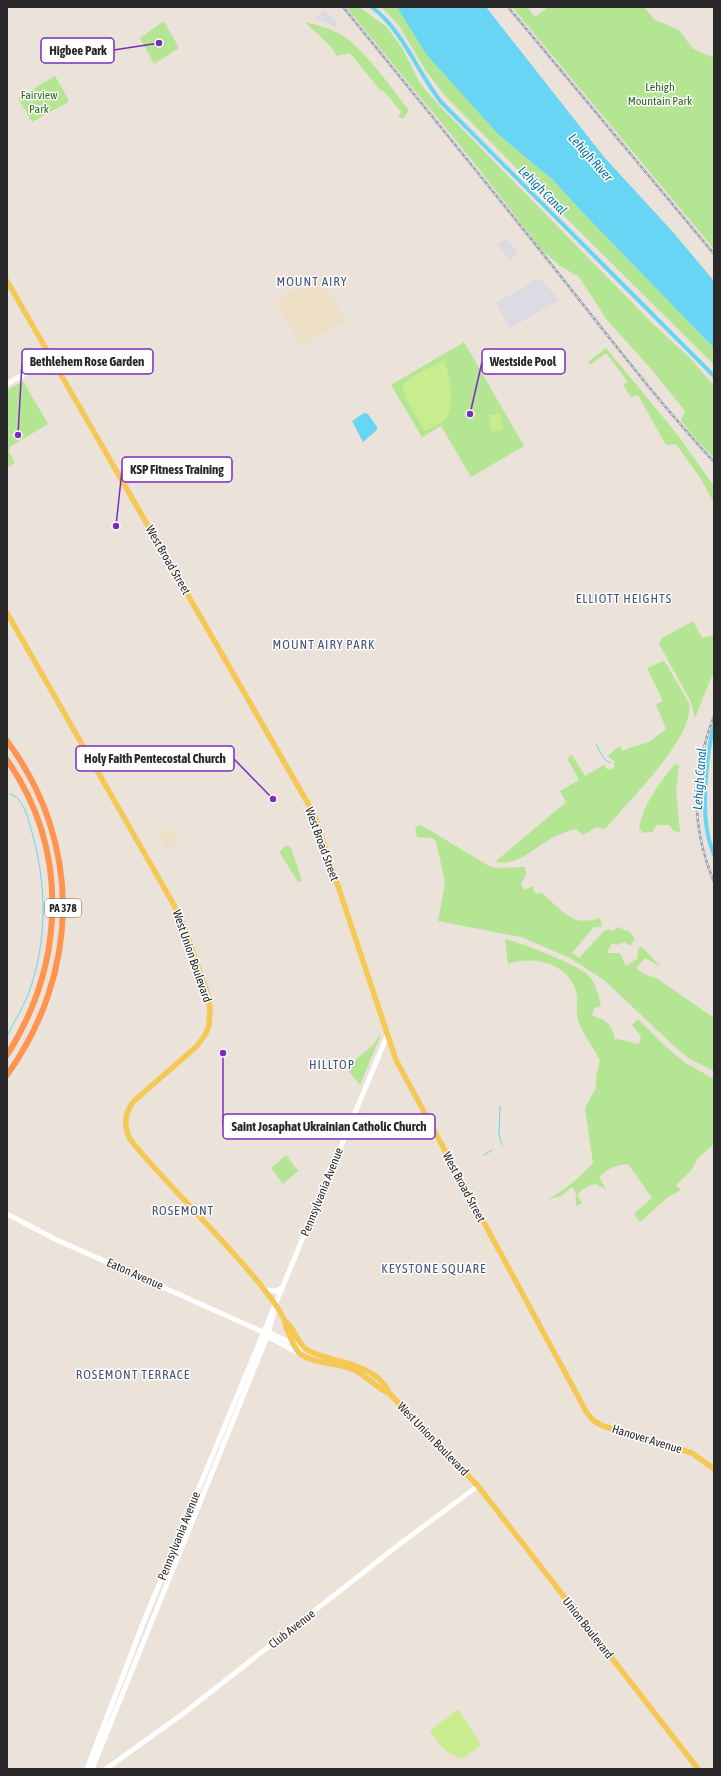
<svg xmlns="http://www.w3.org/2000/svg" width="721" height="1776" font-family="'Asap Condensed',sans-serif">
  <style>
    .industrial { fill: #dcdae3 }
    .education { fill: #eedfc7 }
    .green { fill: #b3e593 }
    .pitch { fill: #c9ed8e }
    .water { fill: #67d5f3 }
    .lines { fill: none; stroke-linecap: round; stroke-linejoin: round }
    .stream { stroke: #67d5f3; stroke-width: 1 }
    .canal { stroke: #67d5f3; stroke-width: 4 }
    .secondary { stroke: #fff; stroke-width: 5 }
    .primary { stroke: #f5c754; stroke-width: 5.5 }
    .highway { stroke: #ff9350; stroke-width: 6 }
    .rail-casing { stroke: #9ca0b4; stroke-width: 2.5 }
    .rail { stroke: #fff; stroke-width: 1; stroke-dasharray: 3; stroke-linecap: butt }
    .labels { text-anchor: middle; stroke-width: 3; stroke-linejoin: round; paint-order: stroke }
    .shield { fill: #fff; stroke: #686868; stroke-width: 1 }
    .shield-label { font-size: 11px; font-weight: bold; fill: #282828 }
    .park-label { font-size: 12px; fill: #2b6717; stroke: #fff }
    .street-label { font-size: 12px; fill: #282828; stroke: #fff }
    .water-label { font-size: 13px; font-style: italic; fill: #08719c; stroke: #fff }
    .neighbourhood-label { font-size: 13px; letter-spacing: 1px; fill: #47537a; stroke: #fff }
    .leader { fill: none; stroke: #7b2cbf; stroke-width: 1.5 }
    .callout-dot { fill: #7b2cbf; stroke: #fff; stroke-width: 1.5 }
    .callout { fill: #fff; stroke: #7b2cbf; stroke-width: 1.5 }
    .callout-label { font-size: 13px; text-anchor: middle; font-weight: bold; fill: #282828 }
  </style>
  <rect width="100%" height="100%" fill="#ebe2d9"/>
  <!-- industrial -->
  <path class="industrial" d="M 324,10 L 339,24 L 336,27 L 315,18 Z
    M 507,238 L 518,253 L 509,260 L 497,244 Z
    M 539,278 L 560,300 L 510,328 L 496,303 Z"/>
  <!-- education -->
  <path class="education" d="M 320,276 L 346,321 L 301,346 L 275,301 Z
    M 162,825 L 167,832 L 174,829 L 181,842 L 167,850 L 155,829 Z"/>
  <!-- green -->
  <path class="green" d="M 346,7 L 359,7 L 387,27 L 404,51 L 419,82 L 435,101 L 653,324 L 691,359 L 714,386 L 714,458 L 693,436 L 681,420 L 685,411 L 652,370 L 607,320 L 579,277 L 560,266 L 542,250 L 463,149 Z
    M 381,7 L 397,7 L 499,135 L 553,180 L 587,217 L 714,348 L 714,365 L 550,202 L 446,97 L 426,71 L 398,24 Z
    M 512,7 L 527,7 L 535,17 L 548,7 L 644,7 L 655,20 L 679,30 L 693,49 L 714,58 L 714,249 Z
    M 164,21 L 179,48 L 154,64 L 140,38 Z
    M 305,22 C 318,25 332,29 343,36 C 366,51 391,88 409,110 L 403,119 L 398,117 L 401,112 L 384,91 L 380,90 L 350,53 L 337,56 L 331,47 Z
    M 55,76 L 68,99 L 68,102 L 32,122 L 18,98 Z
    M 464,342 L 524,446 L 471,477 L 441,426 L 422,437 L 391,385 Z
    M 606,348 L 677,434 L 713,485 L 714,504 L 701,479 L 676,444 L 666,445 L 638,395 L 631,397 L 623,385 L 628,382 L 606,353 L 590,365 L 588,362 Z
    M 23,381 L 48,424 L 11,446 L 9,451 L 15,463 L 7,468 L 7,390 Z
    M 693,621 L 702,638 L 714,635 L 714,671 L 695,718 L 691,702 L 659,644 L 662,638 Z
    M 663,661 L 665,662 L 689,703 C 696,736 626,804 605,829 L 597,827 L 583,835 L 576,829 C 566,832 556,835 547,841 C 529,852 518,865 495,862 L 566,802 L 560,791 L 579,780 L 567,758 L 572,755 L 585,776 L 604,765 L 608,770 L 614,768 L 614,761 L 608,756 L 619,746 L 623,751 C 631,746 641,746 650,741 C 656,737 661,733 666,729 L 656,704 L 663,701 L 647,668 Z
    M 675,764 L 679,766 L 676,790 L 680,832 L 674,831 L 669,825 L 657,825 L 652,832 L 643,833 L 639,828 C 643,805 660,782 675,764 Z
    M 421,825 L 489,866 L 497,868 L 525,867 L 526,875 L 521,883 L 524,890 L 533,886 L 534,892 L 537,894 L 541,892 C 550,900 566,917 577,920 C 584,922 593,920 600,918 L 602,927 L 594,927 L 572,953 L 579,958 L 604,931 L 609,929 L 613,931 L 618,927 L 630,932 L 635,939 L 630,946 L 625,942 L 617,945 L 612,943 L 607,953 L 620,953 L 626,966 L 637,959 L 638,950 L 641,946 L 661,967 L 645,958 L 636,968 L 644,974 L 658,979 L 714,1018 L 714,1071 L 690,1059 L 673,1045 L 604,980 L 570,958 L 521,937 L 438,921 L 445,883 L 436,841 L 432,838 L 417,837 L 415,827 Z
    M 286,846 L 289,846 L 291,848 L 302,880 L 300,882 L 298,882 L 280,853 L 280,851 Z
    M 505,939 C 522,943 580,965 590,977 C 596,985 599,997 601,1006 L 594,1008 L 592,1015 C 607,1021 611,1023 615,1039 C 624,1039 630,1043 639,1044 L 641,1036 L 632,1025 L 638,1019 L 664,1045 L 684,1062 L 714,1079 L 714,1144 L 697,1159 L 691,1171 L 676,1185 L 681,1190 L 668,1197 L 640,1222 L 634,1214 L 652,1198 L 628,1164 C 615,1165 609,1168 599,1177 L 606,1190 L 596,1184 C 588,1185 582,1189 577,1195 L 582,1203 L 576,1206 C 575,1199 578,1194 572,1187 L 561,1196 L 547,1200 C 565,1190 579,1178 593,1163 L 585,1108 L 596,1088 L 596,1076 L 600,1060 C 593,1047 583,1034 578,1020 C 575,1010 579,1001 576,992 C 569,963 533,955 508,964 Z
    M 380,1034 L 380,1037 L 360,1085 L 346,1068 L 374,1044 Z
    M 286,1155 L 298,1171 L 283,1184 L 271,1168 Z"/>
  <!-- pitch -->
  <path class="pitch" d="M 444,361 C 450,377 455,398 448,415 C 445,423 432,427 425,431 L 405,397 L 406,395 L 402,385 L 420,372 Z
    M 501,414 L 503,430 L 491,431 L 489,415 Z
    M 458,1709 L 481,1745 L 462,1759 C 445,1753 440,1746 430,1731 Z"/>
  <!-- water -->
  <path class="water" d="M 397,7 L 486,7 L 604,157 L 672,231 L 714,281 L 714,348 L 587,217 L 553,180 L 499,135 L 427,55 Z
    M 364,413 L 368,414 L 377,427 L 377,430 L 363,442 L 352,421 Z"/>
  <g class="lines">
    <!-- stream -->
    <path class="stream" d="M 596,744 L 604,759 L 611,763
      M 7,1036 C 14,1022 22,1009 28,995 C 48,941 47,883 31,829 C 28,818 23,797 10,794
      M 500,1106 L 499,1135 L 502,1145
      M 484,1155 L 492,1150"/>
    <!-- canal -->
    <path class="canal" d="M 372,7 C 404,32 416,70 441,102 L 714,376
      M 714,727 C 706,752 702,810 708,835 C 709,842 712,849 714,855"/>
    <!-- secondary -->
    <path class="secondary" d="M 7,384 L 52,358
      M 7,1214 L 55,1239 L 263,1332 L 268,1332 L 305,1349
      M 265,1290 L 276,1291 L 283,1287
      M 265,1335 L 298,1353
      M 87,1769 L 144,1621 L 208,1466 L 387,1036
      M 92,1769 L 267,1337 L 275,1308
      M 106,1769 L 184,1713 L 397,1546 L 478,1486"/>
    <!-- primary -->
    <path class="primary" d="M 7,281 L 314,814 L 396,1060 L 587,1413 L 594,1421 L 603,1426 L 692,1453 L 714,1469
      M 7,613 L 174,905 L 185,929 L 207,993 L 210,1008 L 209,1025 L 205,1035 L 197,1046 L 134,1101 C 124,1113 123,1125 130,1139 C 153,1172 287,1300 286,1327 C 290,1335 294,1349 300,1354 C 316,1365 339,1362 356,1371 C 365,1375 382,1392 389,1393 L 478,1486 L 698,1769
      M 286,1322 C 296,1330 297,1345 309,1351 C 332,1362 357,1361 378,1378 C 383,1383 387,1386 389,1393"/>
    <!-- highway -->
    <path class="highway" d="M 7,741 C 83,843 80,973 7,1075
      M 7,760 C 70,850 65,964 7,1055"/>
    <!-- rail casing -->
    <g class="rail-casing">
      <path id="rail" d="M 343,7 C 410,89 477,171 543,254 C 599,324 653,396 714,462
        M 508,7 L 714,254
        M 714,716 C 692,774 690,824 714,882"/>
    </g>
    <!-- rail -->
    <use href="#rail" class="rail"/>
  </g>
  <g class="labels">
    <!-- shield labels -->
    <rect class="shield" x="45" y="899" width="36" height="18" rx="3"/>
    <g class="shield-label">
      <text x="63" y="912">PA 378</text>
    </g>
    <!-- park labels -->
    <g class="park-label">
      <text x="660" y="91">Lehigh<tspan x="660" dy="14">Mountain Park</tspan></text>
      <text x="39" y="99">Fairview<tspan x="39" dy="14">Park</tspan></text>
    </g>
    <!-- street labels -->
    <g class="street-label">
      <text transform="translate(168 560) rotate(60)" y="4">West Broad Street</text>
      <text transform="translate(322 844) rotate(70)" y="4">West Broad Street</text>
      <text transform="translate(192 956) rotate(71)" y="4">West Union Boulevard</text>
      <text transform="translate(464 1187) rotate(62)" y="4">West Broad Street</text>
      <text transform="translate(322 1192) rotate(-68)" y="4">Pennsylvania Avenue</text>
      <text transform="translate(135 1274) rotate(24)" y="4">Eaton Avenue</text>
      <text transform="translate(433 1439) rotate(46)" y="4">West Union Boulevard</text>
      <text transform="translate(647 1439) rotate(17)" y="4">Hanover Avenue</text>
      <text transform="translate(179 1536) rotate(-68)" y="4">Pennsylvania Avenue</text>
      <text transform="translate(588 1628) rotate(52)" y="4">Union Boulevard</text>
      <text transform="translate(292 1629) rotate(-38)" y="4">Club Avenue</text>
    </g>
    <!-- water labels -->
    <g class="water-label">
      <text transform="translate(591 157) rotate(48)" y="5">Lehigh River</text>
      <text transform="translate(543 190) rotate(45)" y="5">Lehigh Canal</text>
      <text transform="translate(699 779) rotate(-86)" y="5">Lehigh Canal</text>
    </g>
    <!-- neighbourhood labels -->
    <g class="neighbourhood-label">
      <text x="312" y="286">MOUNT AIRY</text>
      <text x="624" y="603">ELLIOTT HEIGHTS</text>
      <text x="324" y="649">MOUNT AIRY PARK</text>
      <text x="332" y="1069">HILLTOP</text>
      <text x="183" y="1215">ROSEMONT</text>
      <text x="434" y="1273">KEYSTONE SQUARE</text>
      <text x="133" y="1379">ROSEMONT TERRACE</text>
    </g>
  </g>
  <!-- callouts -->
  <path class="leader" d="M159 43L114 50M18 435L22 362M470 414L482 362M116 526L122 470M273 799L234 759M223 1053L223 1126"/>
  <g class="callout-dot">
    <circle cx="159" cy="43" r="4"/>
    <circle cx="18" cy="435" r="4"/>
    <circle cx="470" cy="414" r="4"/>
    <circle cx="116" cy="526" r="4"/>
    <circle cx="273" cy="799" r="4"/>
    <circle cx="223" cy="1053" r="4"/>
  </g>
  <g class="callout">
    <rect x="41" y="38" width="73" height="25" rx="4"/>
    <rect x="22" y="349" width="131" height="25" rx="4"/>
    <rect x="482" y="349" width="83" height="25" rx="4"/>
    <rect x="122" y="457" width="110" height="25" rx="4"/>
    <rect x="76" y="746" width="158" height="25" rx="4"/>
    <rect x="223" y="1114" width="212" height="25" rx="4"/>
  </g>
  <g class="callout-label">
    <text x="78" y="55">Higbee Park</text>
    <text x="87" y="366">Bethlehem Rose Garden</text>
    <text x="523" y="366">Westside Pool</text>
    <text x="177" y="474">KSP Fitness Training</text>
    <text x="155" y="763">Holy Faith Pentecostal Church</text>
    <text x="329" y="1131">Saint Josaphat Ukrainian Catholic Church</text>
  </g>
  <!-- border -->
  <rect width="721" height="1776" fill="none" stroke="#282828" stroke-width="16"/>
</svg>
